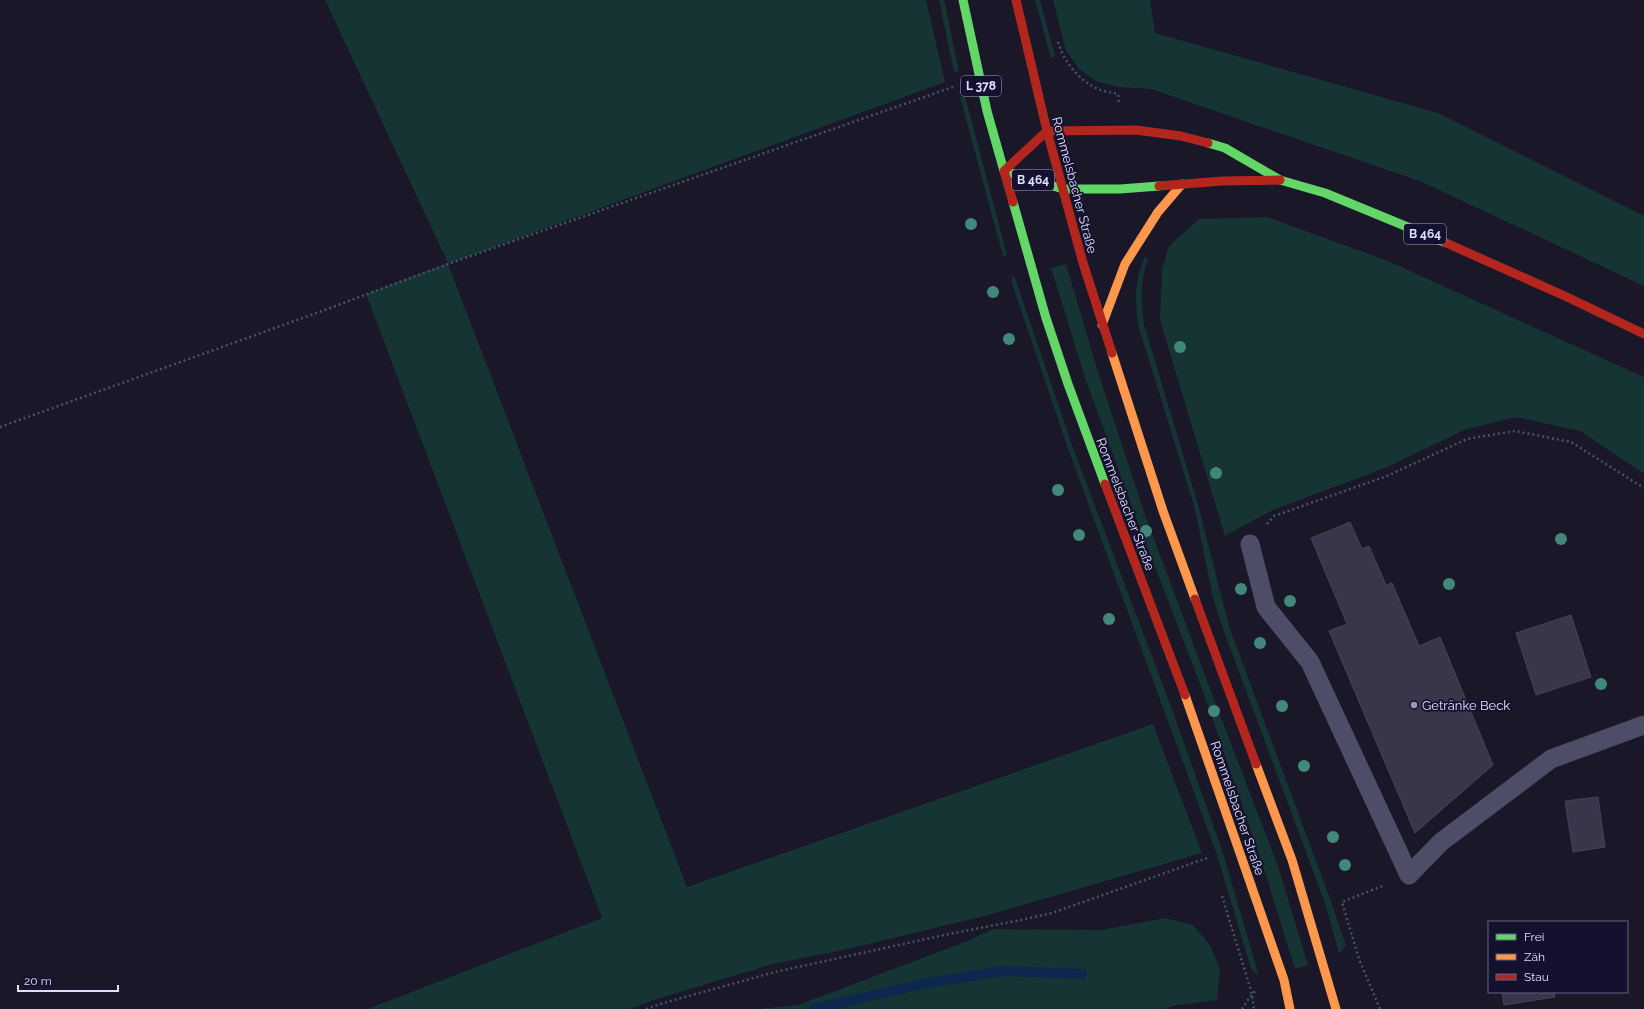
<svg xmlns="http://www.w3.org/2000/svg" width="1644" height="1009" font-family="Raleway,sans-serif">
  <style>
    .green { fill: #153433 }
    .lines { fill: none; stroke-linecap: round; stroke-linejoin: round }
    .stream { stroke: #0d274e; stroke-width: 10 }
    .building { fill: #383648; stroke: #45425a }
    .path { stroke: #455464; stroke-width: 2.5; stroke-dasharray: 2 3; stroke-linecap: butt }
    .lane { stroke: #4d4d68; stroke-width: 19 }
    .fast { stroke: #63d668; stroke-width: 9 }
    .slow { stroke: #ff974d; stroke-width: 9 }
    .jam { stroke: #b3261e; stroke-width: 9 }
    .tree { fill: #42887a }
    .poi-dot { fill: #9a98b4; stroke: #14112e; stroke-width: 1.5 }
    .labels { text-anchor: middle; stroke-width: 3.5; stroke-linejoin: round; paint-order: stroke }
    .shield { fill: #14112e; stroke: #a3a0c0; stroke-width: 1 }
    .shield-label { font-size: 12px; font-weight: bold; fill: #e0deff }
    .street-label { font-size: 13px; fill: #e0deff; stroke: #14112e }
    .poi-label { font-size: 13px; fill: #e0deff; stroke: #14112e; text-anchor: start }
  </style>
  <rect width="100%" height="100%" fill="#191728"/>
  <!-- green -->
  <path class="green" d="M 325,0 L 926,0 L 945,82 L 448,264 L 687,887 L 1153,724 L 1202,853 L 985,916 L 843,950 L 773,964 L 657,999 L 630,1009 L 368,1009 L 602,918 L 366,294 L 448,263 Z
    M 939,0 L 944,0 L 959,71 L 954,72 Z
    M 1035,0 L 1040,0 L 1055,56 L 1051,58 Z
    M 1053,0 L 1150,0 L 1155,33 L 1438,113 L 1644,216 L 1644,286 L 1422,182 L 1151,89 L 1118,87 L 1096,81 L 1079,69 L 1066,51 Z
    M 965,96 L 1007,255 L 1003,256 L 960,97 Z
    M 1267,217 L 1388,261 L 1644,377 L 1644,474 L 1580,431 L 1516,417 L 1464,430 L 1385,468 L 1273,510 L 1225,536 L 1160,320 L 1162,269 L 1169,246 L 1199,219 Z
    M 1145,256 L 1148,259 C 1140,283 1141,299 1144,324 L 1199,508 L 1229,626 L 1332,904 L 1346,946 L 1339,954 L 1326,906 L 1223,629 L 1212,594 L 1195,509 L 1138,325 C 1135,296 1134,283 1145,256 Z
    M 1066,264 L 1098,372 L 1144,512 L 1212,694 L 1278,866 L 1308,965 L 1295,969 L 1265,872 L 1205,697 L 1135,515 L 1085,378 L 1051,268 Z
    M 1014,275 L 1072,445 L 1172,709 L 1223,853 L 1259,976 L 1251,969 L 1217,855 L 1067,446 L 1011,280 Z
    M 1165,918 L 1193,925 L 1210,945 L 1220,969 L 1217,1000 L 1172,1006 L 1166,1009 L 758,1009 L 798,1005 L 965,942 L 993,929 L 1102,930 Z"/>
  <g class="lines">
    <!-- stream -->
    <path class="stream" d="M 814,1009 L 927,983 L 1003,971 L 1082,974"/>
  </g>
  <!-- building -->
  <path class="building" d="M 1350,522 L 1362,549 L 1369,546 L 1386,585 L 1392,583 L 1419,646 L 1440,637 L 1493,765 L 1415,833 L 1329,631 L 1347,624 L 1311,538 Z
    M 1571,615 L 1591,677 L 1536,695 L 1516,633 Z
    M 1598,797 L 1605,847 L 1573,852 L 1565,801 Z
    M 1502,992 L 1554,992 L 1555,997 L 1504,1005 Z"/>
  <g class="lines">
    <!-- path -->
    <path class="path" d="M 1058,42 C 1063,60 1077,78 1094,87 C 1100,91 1110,92 1118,94 L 1119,102
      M 0,427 L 311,315 L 448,264 L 953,87
      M 1267,524 L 1274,516 L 1387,476 L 1467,439 L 1515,431 L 1571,442 L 1644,488
      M 1222,896 L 1252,994 L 1254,1009
      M 646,1009 L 660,1004 L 775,972 L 949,934 L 1021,920 L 1052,913 L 1210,857
      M 1242,1009 L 1252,994 L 1257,990
      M 1380,1009 L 1359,959 L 1342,902 L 1385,885"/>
    <!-- lane -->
    <path class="lane" d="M 1250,544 L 1266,607 L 1310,662 L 1409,875 L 1441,842 L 1551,759 L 1644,725"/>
    <!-- fast -->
    <path class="fast" d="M 963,0 L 987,111 L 1004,171 L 1063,189 L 1120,189 L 1159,186
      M 1208,143 L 1225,148 L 1280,180 L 1325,193 L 1444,242
      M 1013,202 L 1046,318 L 1068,384 L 1105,484"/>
    <!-- slow -->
    <path class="slow" d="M 1102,325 L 1125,264 L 1158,212 L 1182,184
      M 1112,353 L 1163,511 L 1195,599
      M 1185,695 L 1284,980 L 1290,1009
      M 1256,764 L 1292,860 L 1336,1009"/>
    <!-- jam -->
    <path class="jam" d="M 1016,0 L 1047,131 L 1136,130 L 1181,136 L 1208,143
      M 1159,186 L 1222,181 L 1280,180
      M 1013,202 L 1004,171 L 1047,131 L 1083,263 L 1112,353
      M 1444,242 L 1567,297 L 1644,334
      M 1105,484 L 1185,695
      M 1195,599 L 1256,764"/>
  </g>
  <!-- trees -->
  <g class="tree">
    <circle cx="971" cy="224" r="6"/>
    <circle cx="993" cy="292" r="6"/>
    <circle cx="1009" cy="339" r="6"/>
    <circle cx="1180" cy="347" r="6"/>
    <circle cx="1216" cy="473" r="6"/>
    <circle cx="1058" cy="490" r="6"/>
    <circle cx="1146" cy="531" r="6"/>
    <circle cx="1079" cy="535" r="6"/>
    <circle cx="1561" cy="539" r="6"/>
    <circle cx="1449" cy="584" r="6"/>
    <circle cx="1241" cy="589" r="6"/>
    <circle cx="1290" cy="601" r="6"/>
    <circle cx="1109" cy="619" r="6"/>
    <circle cx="1260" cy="643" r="6"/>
    <circle cx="1601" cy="684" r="6"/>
    <circle cx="1282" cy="706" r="6"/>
    <circle cx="1214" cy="711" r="6"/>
    <circle cx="1304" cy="766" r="6"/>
    <circle cx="1333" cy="837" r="6"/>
    <circle cx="1345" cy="865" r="6"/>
  </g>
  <!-- markers -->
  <circle class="poi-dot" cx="1414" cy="705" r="4"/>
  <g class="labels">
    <!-- shield labels -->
    <g class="shield">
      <rect x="961" y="76" width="40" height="20" rx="3"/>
      <rect x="1012" y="170" width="42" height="20" rx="3"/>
      <rect x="1404" y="224" width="42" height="20" rx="3"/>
    </g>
    <g class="shield-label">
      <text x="981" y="90">L 378</text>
      <text x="1033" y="184">B 464</text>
      <text x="1425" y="238">B 464</text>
    </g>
    <!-- street labels -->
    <g class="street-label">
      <text transform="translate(1075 185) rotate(75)" y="5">Rommelsbacher Straße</text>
      <text transform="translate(1126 504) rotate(69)" y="5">Rommelsbacher Straße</text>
      <text transform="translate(1238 808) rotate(71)" y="5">Rommelsbacher Straße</text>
    </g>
    <!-- poi labels -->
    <g class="poi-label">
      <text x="1422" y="710">Getränke Beck</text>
    </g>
  </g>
  <!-- legend -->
  <rect x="1488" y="921" width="140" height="72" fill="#14112e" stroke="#666382"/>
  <rect x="1496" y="934" width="20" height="6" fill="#63d668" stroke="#666382"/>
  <text x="1524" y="941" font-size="12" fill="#e0deff">Frei</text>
  <rect x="1496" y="954" width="20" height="6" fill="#ff974d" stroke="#666382"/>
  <text x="1524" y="961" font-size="12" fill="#e0deff">Zäh</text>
  <rect x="1496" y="974" width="20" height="6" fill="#b3261e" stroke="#666382"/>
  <text x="1524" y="981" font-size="12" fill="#e0deff">Stau</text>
  <!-- scale -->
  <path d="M18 985v6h100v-6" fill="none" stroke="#e0deff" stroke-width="2"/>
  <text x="24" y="985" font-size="12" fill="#e0deff" stroke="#14112e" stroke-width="3" paint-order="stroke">20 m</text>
</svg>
